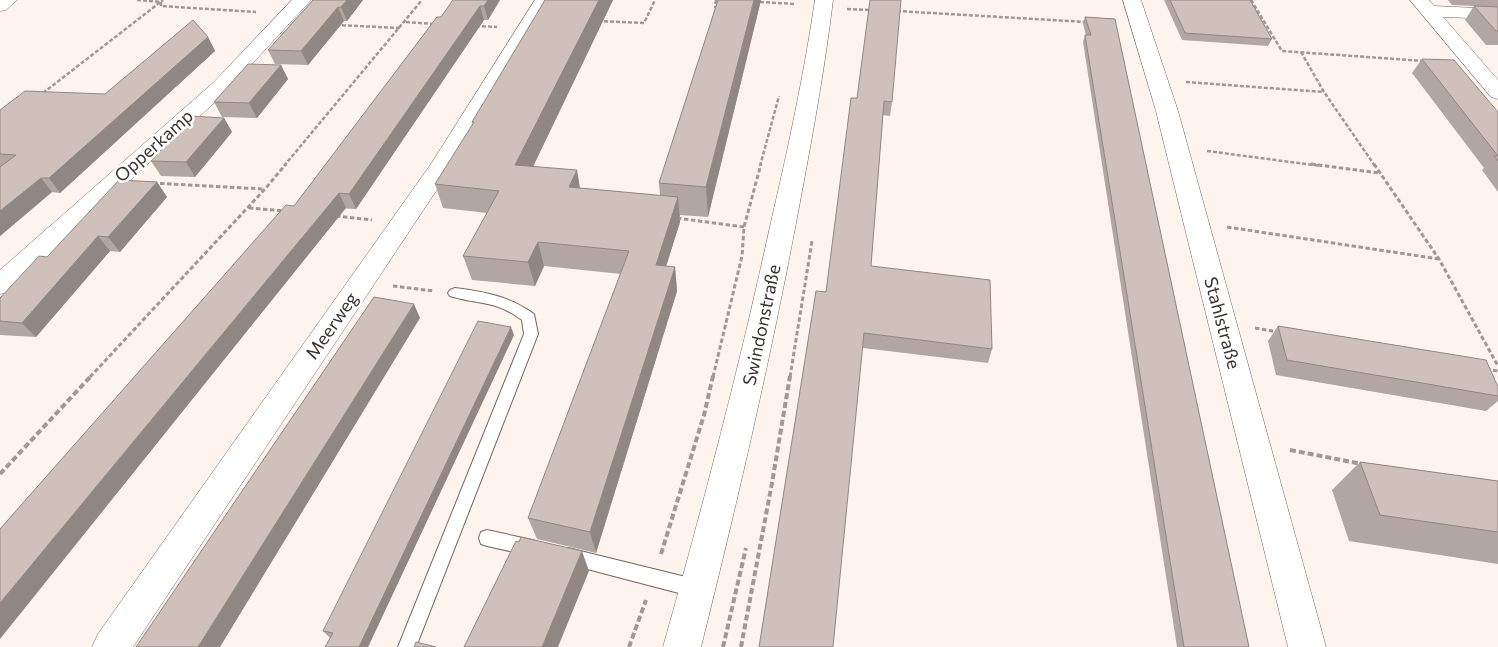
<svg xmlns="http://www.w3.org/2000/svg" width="1498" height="647" font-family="Commissioner,sans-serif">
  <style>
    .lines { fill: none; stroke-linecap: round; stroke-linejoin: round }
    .service-casing { stroke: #736660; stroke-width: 2 }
    .minor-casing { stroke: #736660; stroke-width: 1 }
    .tertiary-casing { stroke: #736660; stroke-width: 1 }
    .path-far2 { stroke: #a19893; stroke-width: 2.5; stroke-dasharray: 4 2; stroke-linecap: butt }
    .path-far1 { stroke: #a19893; stroke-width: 3; stroke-dasharray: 4.5 2.5; stroke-linecap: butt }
    .path { stroke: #a19893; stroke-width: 4; stroke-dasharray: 6 3; stroke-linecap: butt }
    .service { fill: #fff; fill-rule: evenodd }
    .minor { fill: #fff; fill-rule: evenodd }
    .tertiary { fill: #fff; fill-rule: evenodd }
    .wall { fill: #b2a6a0 }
    .shaded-wall { fill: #918782 }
    .building { fill: #cfc1ba; stroke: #918782 }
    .labels { text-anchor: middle; stroke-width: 5; stroke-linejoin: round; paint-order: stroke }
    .street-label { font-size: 18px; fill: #37322f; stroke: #fff }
  </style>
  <rect width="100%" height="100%" fill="#fff3ed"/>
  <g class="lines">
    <!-- service casing -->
    <g class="service-casing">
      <path id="service" d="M 455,288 C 485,292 509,296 534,314 L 538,334 L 416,647 L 398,647 L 524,334 L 522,320 C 495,300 480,305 450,296 L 448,293 L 450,290 Z
        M 487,530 L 532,540 L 538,542 L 541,548 L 538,554 L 532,556 L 487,546 L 481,544 L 479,538 L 481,532 Z
        M 568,548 L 698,580 L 704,583 L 707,589 L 704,595 L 698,598 L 568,564 L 562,562 L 559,556 L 562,550 Z"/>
    </g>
    <!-- minor casing -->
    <g class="minor-casing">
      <path id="minor" d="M 0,0 L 17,0 L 6,10 L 0,11 Z
        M 292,0 L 311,0 L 227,91 L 9,292 L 0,294 L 0,270 L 213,83 Z
        M 535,0 L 553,0 L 452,167 L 133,647 L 92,647 L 98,634 L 431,164 Z
        M 1123,0 L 1141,0 L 1178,111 L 1326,647 L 1288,647 L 1156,111 Z
        M 1410,0 L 1429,0 L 1434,6 L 1498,9 L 1498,19 L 1443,17 L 1498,80 L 1498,99 L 1491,97 Z"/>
    </g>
    <!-- tertiary casing -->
    <g class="tertiary-casing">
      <path id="tertiary" d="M 815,0 L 833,0 C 824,75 810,149 796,223 C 769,366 736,507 701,647 L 663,647 C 703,506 740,365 771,222 C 788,149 804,75 815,0 Z"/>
    </g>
    <!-- path-far2 -->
    <path class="path-far2" d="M 137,0 L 161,2 L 161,6 L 256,12
      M 716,0 L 715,7 L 718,7
      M 1251,0 L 1282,51 L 1424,61
      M 760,2 L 796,4
      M 847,9 L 871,10
      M 897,11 L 1086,22
      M 598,21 L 644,23 L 655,0
      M 406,22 L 434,24
      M 336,25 L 400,28
      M 476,26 L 497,27
      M 1301,52 L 1324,92 L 1375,166
      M 1186,82 L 1324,92
      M 43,93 L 163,0
      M 1207,151 L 1321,166
      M 284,166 L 422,0
      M 760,166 L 779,96"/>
    <!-- path-far1 -->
    <path class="path-far1" d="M 1311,164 L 1379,173
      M 1374,164 L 1439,259 L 1498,366
      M 153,183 L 264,189
      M 249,208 L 285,211
      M 336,216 L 372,220
      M 677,218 L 744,227
      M 1227,227 L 1439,259
      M 393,286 L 434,291
      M 1255,328 L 1278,332
      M 1486,369 L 1498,371
      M 90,377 L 265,189 L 286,164
      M 713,377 L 742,256 L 744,227 L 761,164
      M 790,377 L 812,241"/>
    <!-- path -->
    <path class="path" d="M 1290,450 L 1362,464
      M 0,474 L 91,376
      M 661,554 L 704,415 L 713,376
      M 629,647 L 646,600
      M 723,647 L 746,548
      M 741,647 L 772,483 L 790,376"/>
    <!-- service -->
    <use href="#service" class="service"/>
    <!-- minor -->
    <use href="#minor" class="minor"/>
    <!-- tertiary -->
    <use href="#tertiary" class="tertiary"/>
  </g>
  <!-- wall -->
  <path class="wall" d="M 313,0 L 363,0 L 347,21 L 344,21 L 308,65 L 275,64 L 268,50 Z
    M 453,0 L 500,0 L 488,20 L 484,20 L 356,209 L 294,206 L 441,17 Z
    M 545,0 L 613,0 L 533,167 L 580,188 L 660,196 L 659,183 L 718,0 L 761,0 L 708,217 L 680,215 L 680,222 L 666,266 L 675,267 L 677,291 L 596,553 L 537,539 L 528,518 L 621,274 L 544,266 L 535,286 L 472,280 L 463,256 L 487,213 L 443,208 L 435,184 L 473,125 L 472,122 Z
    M 1164,0 L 1250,0 L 1272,39 L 1268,46 L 1182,40 Z
    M 1448,0 L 1498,0 L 1498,45 L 1486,45 L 1465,20 L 1474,6 L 1452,5 Z
    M 1085,17 L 1115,19 L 1249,647 L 1177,647 L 1083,42 L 1085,35 L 1086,35 L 1083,24 Z
    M 208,37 L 215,51 L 60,193 L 52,192 L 0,236 L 0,110 L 105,94 Z
    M 1422,59 L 1498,112 L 1498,192 L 1482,170 L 1484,168 L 1412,73 Z
    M 281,65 L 288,79 L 257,118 L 222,117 L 214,102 Z
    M 857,98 L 892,102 L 890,116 L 883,115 L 871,266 L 992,349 L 988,363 L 863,348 L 826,292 Z
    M 224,118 L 232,132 L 195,177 L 161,176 L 151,161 Z
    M 157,182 L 167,197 L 120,252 L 110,251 L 36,337 L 0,335 L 0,298 Z
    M 1278,326 L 1498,387 L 1498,401 L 1486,411 L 1276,375 L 1268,341 Z
    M 514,335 L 368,647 L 325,647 L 330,638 L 323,631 Z
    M 1360,462 L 1498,481 L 1498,564 L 1349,541 L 1332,490 Z"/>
  <!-- shaded-wall -->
  <path class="shaded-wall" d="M 347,0 L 363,0 L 347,21 L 341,7 Z
    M 488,0 L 500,0 L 488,20 L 484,6 Z
    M 599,0 L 613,0 L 522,189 L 515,165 Z
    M 754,0 L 761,0 L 708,217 L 706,187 Z
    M 480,6 L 484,20 L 356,209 L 349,194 Z
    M 338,7 L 344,21 L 308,65 L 301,51 Z
    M 208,37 L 215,51 L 60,193 L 49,178 Z
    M 281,65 L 288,79 L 257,118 L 249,103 Z
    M 224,118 L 232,132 L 195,177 L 186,162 Z
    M 577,170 L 581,194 L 569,187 Z
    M 41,178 L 52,192 L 0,236 L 0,211 Z
    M 157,182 L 167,197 L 120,252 L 108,237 Z
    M 339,193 L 346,208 L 0,639 L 0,603 Z
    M 678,197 L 680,222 L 659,289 L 656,265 Z
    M 98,236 L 110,251 L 36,337 L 22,323 Z
    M 538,242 L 544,266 L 535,286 L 528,262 Z
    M 675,267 L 677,291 L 596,553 L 590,532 Z
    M 414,304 L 420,318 L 220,647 L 198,647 Z
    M 511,327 L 514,335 L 368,647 L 359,647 Z
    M 582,551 L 589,571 L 558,647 L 542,647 Z"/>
  <!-- building -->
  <path class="building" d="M 313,0 L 347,0 L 341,7 L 338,7 L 301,51 L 268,50 Z
    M 453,0 L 488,0 L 484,6 L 480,6 L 349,194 L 339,193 L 0,603 L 0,529 L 286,205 L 294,206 L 437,17 L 441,17 Z
    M 545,0 L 599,0 L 515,165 L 577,170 L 569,187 L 678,197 L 656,265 L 675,267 L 590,532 L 528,518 L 629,251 L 538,242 L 528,262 L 463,256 L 499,191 L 435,184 L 474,122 L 472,122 Z
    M 718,0 L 754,0 L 706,187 L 659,183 Z
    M 870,0 L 901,0 L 892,102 L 884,101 L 871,266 L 990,280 L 992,349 L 864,333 L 833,647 L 759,647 L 816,291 L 826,292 L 851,98 L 857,98 Z
    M 1170,0 L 1250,0 L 1272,39 L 1185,33 Z
    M 1474,6 L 1498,7 L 1498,31 L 1496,31 Z
    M 1085,17 L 1115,19 L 1249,647 L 1184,647 L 1085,35 L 1091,35 Z
    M 193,20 L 208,37 L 49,178 L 41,178 L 0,211 L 0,167 L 16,155 L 0,154 L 0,110 L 25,91 L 105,94 Z
    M 1422,59 L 1454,60 L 1498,112 L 1498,161 L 1494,156 L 1498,156 Z
    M 248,64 L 281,65 L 249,103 L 214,102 Z
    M 191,116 L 224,118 L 186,162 L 151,161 Z
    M 119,180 L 157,182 L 108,237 L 98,236 L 22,323 L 0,321 L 0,298 L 39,256 L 47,257 Z
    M 374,297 L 414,304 L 198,647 L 136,647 Z
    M 478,321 L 511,327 L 359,647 L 325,647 L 333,633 L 323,631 Z
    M 1278,326 L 1486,360 L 1498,387 L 1498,396 L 1287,360 Z
    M 1360,462 L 1498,481 L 1498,532 L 1380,515 Z
    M 521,537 L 582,551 L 542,647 L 464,647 L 516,541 L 519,542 Z
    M 416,642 L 436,647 L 414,647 Z"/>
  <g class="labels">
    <!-- street labels -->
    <g class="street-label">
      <text transform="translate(154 146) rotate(-42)" y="6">Opperkamp</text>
      <text transform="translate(1222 323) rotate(75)" y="6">Stahlstraße</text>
      <text transform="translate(762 325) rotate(-78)" y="6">Swindonstraße</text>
      <text transform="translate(332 326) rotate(-55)" y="6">Meerweg</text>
    </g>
  </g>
</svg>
